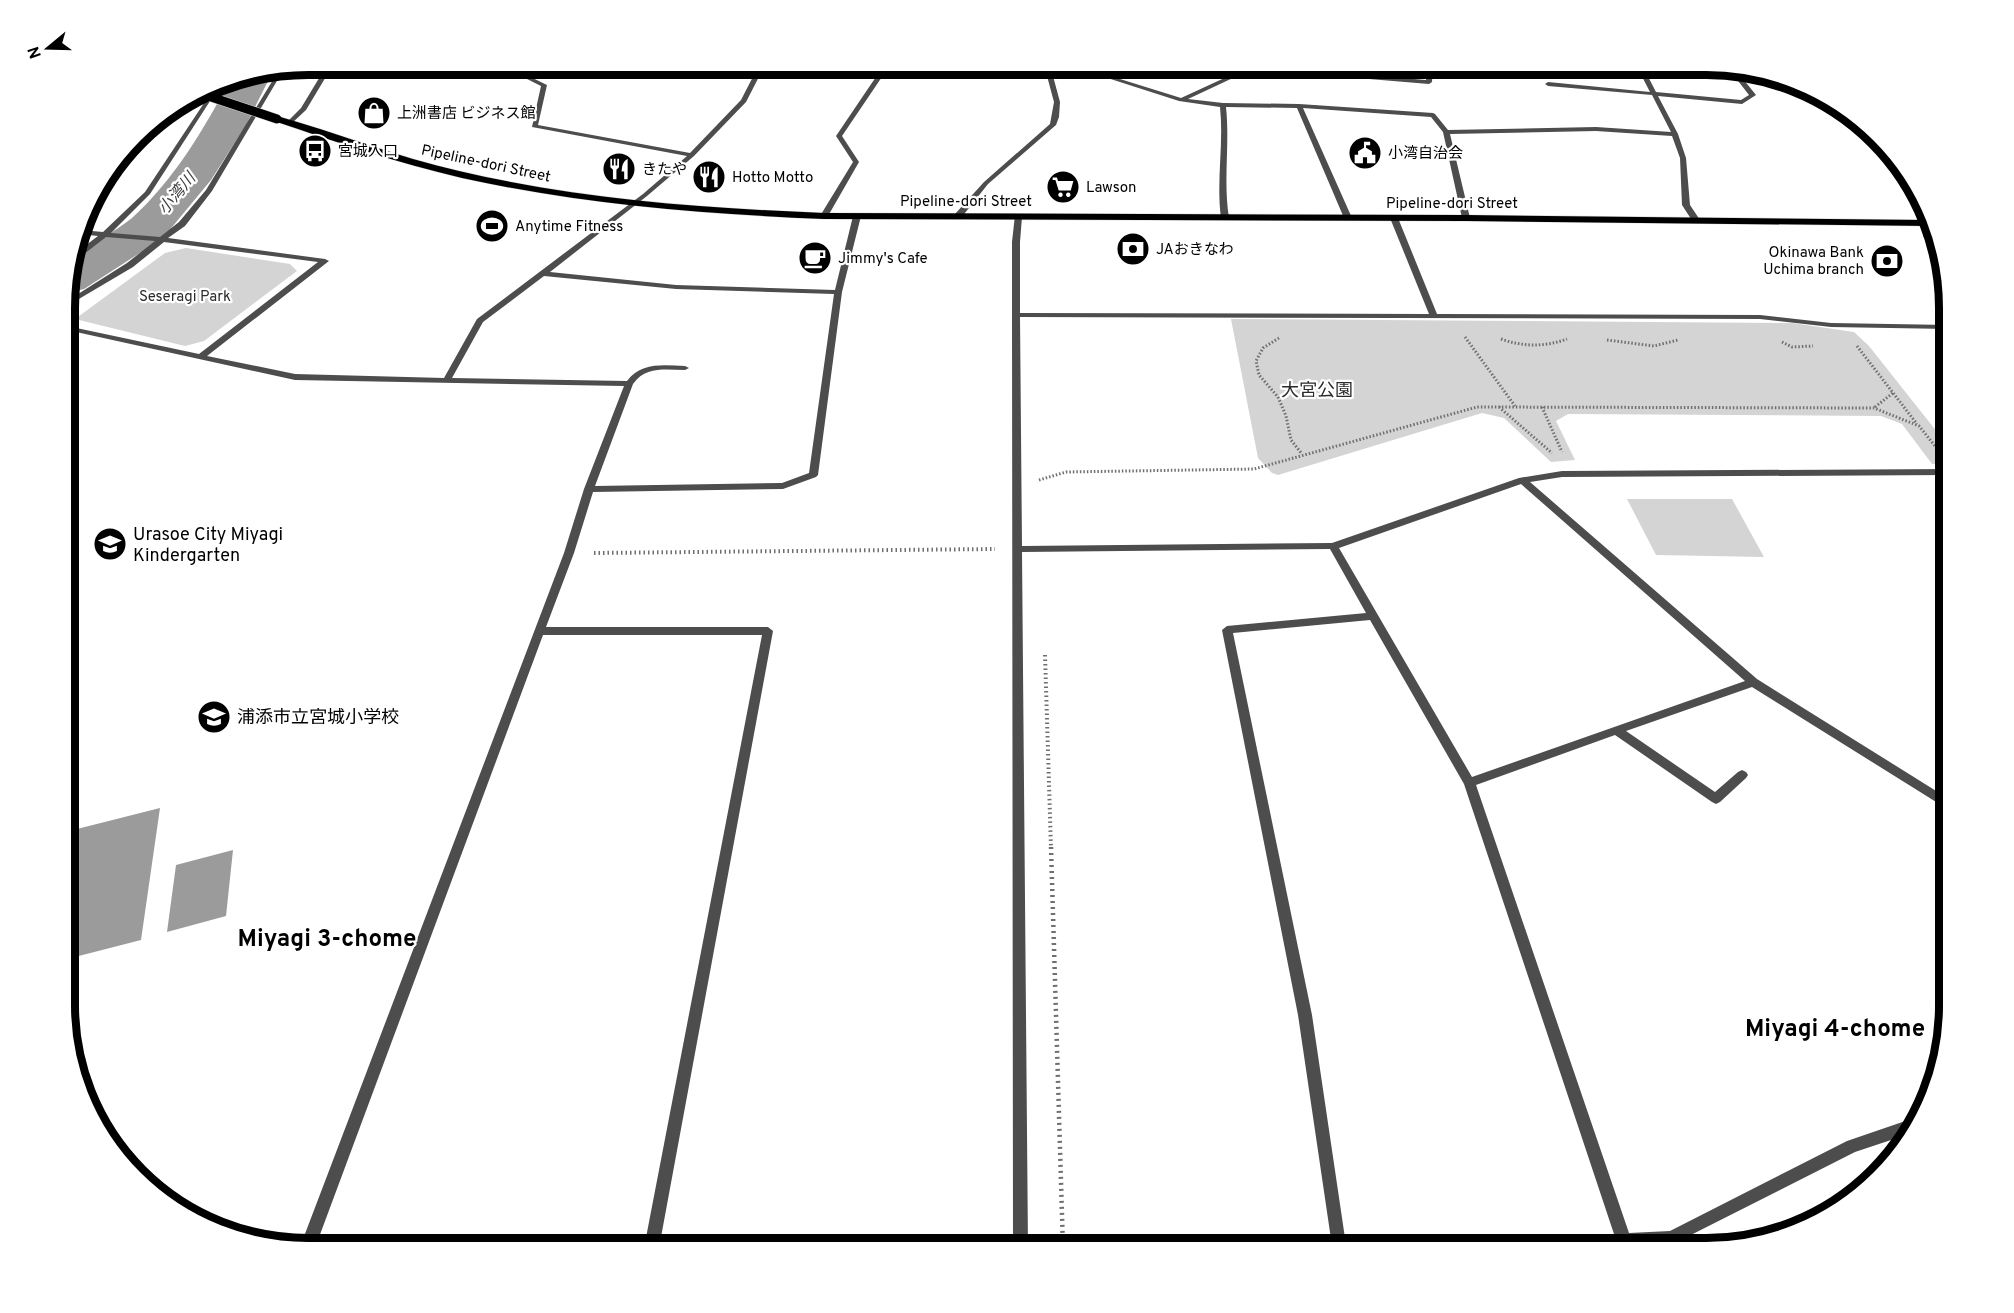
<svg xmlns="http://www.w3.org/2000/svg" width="2014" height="1313" font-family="Overpass,'Noto Sans JP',sans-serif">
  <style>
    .green { fill: #d4d4d4 }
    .water { fill: #9b9b9b }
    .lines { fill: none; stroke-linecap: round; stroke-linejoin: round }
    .river { fill: #9b9b9b; fill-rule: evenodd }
    .major-casing { stroke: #dbdbdb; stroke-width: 1 }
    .path-far2 { stroke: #6f6f6f; stroke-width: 3; stroke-dasharray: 1.5 2; stroke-linecap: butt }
    .path-far1 { stroke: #6f6f6f; stroke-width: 4; stroke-dasharray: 1.5 3; stroke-linecap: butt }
    .path { stroke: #6f6f6f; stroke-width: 4.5; stroke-dasharray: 2 4; stroke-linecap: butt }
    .minor { fill: #4d4d4d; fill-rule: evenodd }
    .major { fill: #000; fill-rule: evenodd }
    .major-bridge-casing { stroke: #dbdbdb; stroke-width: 10; stroke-linecap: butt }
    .major-bridge { stroke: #000; stroke-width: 9 }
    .labels { text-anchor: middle; stroke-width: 4.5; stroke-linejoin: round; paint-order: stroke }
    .far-poi-label { font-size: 15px; fill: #000; stroke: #fff; text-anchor: start }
    .far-street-label { font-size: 15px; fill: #000; stroke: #fff }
    .far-park-label { font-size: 15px; fill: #2b2b2b; stroke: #fff }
    .far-water-label { font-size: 16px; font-style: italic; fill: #3c3c3c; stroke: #fff }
    .park-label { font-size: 18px; fill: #2b2b2b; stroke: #fff }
    .poi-label { font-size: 18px; fill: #000; stroke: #fff; text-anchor: start }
    .near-neighbourhood-label { font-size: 24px; font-weight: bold; fill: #000; stroke: #fff }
    .rim { fill: none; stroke: #000; stroke-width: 8 }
  </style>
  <rect width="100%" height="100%" fill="#fff"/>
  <!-- green -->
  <path class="green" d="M 186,248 L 290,264 L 297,271 L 204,341 L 185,346 L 75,319 L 165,253 Z
    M 1231,319 L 1792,323 L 1854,332 L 1869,346 L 1949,447 L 1949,464 L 1932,464 L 1902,424 L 1881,416 L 1568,414 L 1556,421 L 1575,460 L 1551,462 L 1504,418 L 1482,413 L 1278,475 L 1272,473 L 1258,458 Z
    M 1627,499 L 1732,499 L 1764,557 L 1656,555 Z"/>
  <!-- water -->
  <path class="water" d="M 160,808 L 141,940 L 67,959 L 67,881 L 77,829 Z
    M 233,850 L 226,916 L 167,932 L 176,865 Z"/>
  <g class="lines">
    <!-- river -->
    <path class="river" d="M 269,72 L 271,75 L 246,125 L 211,180 L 163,238 L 84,289 L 67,293 L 67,276 L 73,254 C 92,243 115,232 132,218 C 174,180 204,129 230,80 Z"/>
    <!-- major casing -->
    <g class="major-casing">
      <path id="major" d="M 277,116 C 338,133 397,157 459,171 C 579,199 701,208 824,213 L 1466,215 L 1927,220 L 1929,226 L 1466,221 L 824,219 C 702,214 581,204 462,178 C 398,163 336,142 274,121 L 274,117 Z"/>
    </g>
    <!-- path-far2 -->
    <path class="path-far2" d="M 1465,337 L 1515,406
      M 1279,338 L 1263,348 L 1256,361 L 1259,375 L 1278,397 L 1286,416 L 1291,440 L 1302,454
      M 1501,339 C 1523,347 1545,347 1567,339
      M 1607,340 L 1654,346 L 1678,340
      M 1782,342 L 1792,347 L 1813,346
      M 1857,346 L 1917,424
      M 1499,407 L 1552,453
      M 1542,407 L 1562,452
      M 1875,407 L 1893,393
      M 1039,480 L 1066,472 L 1254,469 L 1477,407 L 1874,408 L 1919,426 L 1939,451"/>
    <!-- path-far1 -->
    <path class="path-far1" d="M 594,553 L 995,549
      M 1045,655 L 1051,848"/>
    <!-- path -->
    <path class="path" d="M 1051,847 L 1063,1248"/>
    <!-- minor -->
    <path class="minor" d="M 327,65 L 333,65 L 306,110 L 291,124 L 287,124 L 287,122 L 301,108 Z
      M 499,65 L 506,65 L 547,85 L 538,125 L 690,153 L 741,100 L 759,65 L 765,65 L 746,102 L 694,156 L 647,196 L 550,272 L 676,285 L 835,290 L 853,216 L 860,214 L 861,216 L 842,292 L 818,475 L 816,477 L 783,489 L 593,492 L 574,553 L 546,627 L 768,627 L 773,631 L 659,1248 L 644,1248 L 762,635 L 543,635 L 315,1248 L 300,1247 L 564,553 L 584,489 L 624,386 L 295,380 L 67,330 L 67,326 L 199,354 L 318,262 L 164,242 L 133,267 L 67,306 L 67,301 L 127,263 L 155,241 L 106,237 L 75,261 L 71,261 L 73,255 L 98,236 L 79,234 L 81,230 L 103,232 L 145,192 L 218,82 L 223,81 L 150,194 L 111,233 L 160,237 L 179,222 L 206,190 L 279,70 L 284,69 L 212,191 L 185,226 L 168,238 L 325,259 L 329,261 L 207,356 L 295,374 L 444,378 L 477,319 L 643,194 L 687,156 L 532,127 L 541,86 ZM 544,276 L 676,289 L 834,294 L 809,473 L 782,483 L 595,486 L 633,384 C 646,366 665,370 685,370 L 689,368 L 685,366 C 663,365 641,362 627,381 L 452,378 L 483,322 Z
      M 884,65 L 890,65 L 842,136 L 859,162 L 828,216 L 821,218 L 820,216 L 853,162 L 836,136 Z
      M 1044,65 L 1050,65 L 1060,102 L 1059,117 L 1056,125 L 988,184 L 961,218 L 955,218 L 955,214 L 984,182 L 1050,124 L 1054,102 Z
      M 1067,65 L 1075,65 L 1181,98 L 1231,75 L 1266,65 L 1269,65 L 1269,67 L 1426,80 L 1427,65 L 1433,65 L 1432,82 L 1429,84 L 1260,70 L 1235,77 L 1188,99 L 1223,103 L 1299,104 L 1433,113 L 1435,114 L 1448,130 L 1596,127 L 1671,132 L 1652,95 L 1548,86 L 1545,84 L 1548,82 L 1650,92 L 1636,65 L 1642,65 L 1656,92 L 1741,100 L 1749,95 L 1728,68 L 1735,69 L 1756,95 L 1742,104 L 1658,96 L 1678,134 L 1686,158 L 1690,205 L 1700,220 L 1696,222 L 1693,222 L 1682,205 L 1680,158 L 1672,136 L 1596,131 L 1450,134 L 1470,218 L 1466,220 L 1462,218 L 1443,132 L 1431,117 L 1303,108 L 1352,218 L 1348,220 L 1344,218 L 1297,108 L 1226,107 C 1230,144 1223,181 1229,218 L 1225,220 L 1221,218 C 1216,181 1224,144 1220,107 L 1179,101 Z
      M 1911,180 L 1917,186 L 1935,247 L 1932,247 L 1924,238 L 1910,182 Z
      M 1015,215 L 1022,217 L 1020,242 L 1020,313 L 1429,314 L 1390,218 L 1394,216 L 1398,218 L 1437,314 L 1760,315 L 1831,323 L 1949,325 L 1949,329 L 1831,327 L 1760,319 L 1020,317 L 1022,546 L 1332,543 L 1519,478 L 1562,471 L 1949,469 L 1949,475 L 1562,477 L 1530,482 L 1757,679 L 1949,799 L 1949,810 L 1752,687 L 1626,731 L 1715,792 L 1738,772 L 1742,770 L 1746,772 L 1748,775 L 1746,778 L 1720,802 L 1716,804 L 1712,802 L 1615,735 L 1476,785 L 1629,1233 L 1670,1231 L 1847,1141 L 1917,1117 L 1920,1118 L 1912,1133 L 1855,1152 L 1671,1245 L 1631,1248 L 1216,1248 L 1218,1243 L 1223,1240 L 1331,1239 L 1298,1015 L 1222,630 L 1227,626 L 1366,613 L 1330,549 L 1022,552 L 1028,1248 L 1013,1248 L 1012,315 L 1012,242 ZM 1521,484 L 1745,681 L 1472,777 L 1339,548 ZM 1370,620 L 1464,784 L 1614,1234 L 1345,1238 L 1312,1015 L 1233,633 Z"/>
    <!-- major -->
    <use href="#major" class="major"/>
    <!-- major-bridge casing -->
    <g class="major-bridge-casing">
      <path id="major-bridge" d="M 199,93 L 277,119"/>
    </g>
    <!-- major-bridge -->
    <use href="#major-bridge" class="major-bridge"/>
  </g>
  <!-- icons -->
  <defs>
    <g id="shop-disc" transform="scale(1.725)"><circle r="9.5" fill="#000" stroke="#fff"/><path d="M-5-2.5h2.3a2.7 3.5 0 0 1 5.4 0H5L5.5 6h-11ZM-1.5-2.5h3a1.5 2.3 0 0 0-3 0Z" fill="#fff"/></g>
    <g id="bus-disc" transform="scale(1.725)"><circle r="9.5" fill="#000" stroke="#fff"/><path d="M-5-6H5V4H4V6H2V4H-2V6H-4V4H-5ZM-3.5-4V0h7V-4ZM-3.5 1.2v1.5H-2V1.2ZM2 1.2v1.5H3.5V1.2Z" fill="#fff"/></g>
    <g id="civic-disc" transform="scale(1.725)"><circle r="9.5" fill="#000" stroke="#fff"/><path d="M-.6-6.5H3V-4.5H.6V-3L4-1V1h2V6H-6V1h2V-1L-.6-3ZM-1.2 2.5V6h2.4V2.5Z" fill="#fff"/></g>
    <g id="restaurant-disc" transform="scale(1.725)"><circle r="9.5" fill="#000" stroke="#fff"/><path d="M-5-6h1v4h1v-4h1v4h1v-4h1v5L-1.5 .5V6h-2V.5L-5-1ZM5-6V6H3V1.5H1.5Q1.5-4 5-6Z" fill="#fff"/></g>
    <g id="supermarket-disc" transform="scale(1.725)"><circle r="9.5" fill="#000" stroke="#fff"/><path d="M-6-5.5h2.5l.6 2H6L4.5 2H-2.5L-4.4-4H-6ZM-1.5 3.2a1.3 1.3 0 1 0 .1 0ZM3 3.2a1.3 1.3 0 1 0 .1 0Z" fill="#fff"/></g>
    <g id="stadium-disc" transform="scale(1.725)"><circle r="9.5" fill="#000" stroke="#fff"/><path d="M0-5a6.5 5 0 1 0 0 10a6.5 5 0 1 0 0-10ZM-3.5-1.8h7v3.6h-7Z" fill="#fff"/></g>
    <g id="bank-disc" transform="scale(1.725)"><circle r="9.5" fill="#000" stroke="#fff"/><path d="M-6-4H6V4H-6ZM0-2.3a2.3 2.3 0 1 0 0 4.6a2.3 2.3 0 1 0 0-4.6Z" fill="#fff"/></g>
    <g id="cafe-disc" transform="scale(1.725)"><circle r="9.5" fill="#000" stroke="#fff"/><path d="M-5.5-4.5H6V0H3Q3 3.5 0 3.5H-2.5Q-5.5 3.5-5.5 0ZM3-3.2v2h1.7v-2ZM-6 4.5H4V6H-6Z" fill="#fff"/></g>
    <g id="school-disc" transform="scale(1.725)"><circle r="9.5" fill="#000" stroke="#fff"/><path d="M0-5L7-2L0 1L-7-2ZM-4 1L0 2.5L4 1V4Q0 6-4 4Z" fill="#fff"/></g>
  </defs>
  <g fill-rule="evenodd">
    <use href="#shop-disc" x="374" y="113"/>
    <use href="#bus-disc" x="315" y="151"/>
    <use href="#civic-disc" x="1365" y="153"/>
    <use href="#restaurant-disc" x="619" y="169"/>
    <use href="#restaurant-disc" x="709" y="177"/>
    <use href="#supermarket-disc" x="1063" y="187"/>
    <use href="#stadium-disc" x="492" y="226"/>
    <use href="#bank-disc" x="1133" y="249"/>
    <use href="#cafe-disc" x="815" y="258"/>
    <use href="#bank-disc" x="1887" y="261"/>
    <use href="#school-disc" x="110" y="544"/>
    <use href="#school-disc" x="214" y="717"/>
  </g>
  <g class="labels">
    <!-- far-poi labels -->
    <g class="far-poi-label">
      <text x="397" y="118">上洲書店 ビジネス館</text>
      <text x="338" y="156">宮城入口</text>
      <text x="1388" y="158">小湾自治会</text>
      <text x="642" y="174">きたや</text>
      <text x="732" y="182">Hotto Motto</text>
      <text x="1086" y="192">Lawson</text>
      <text x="515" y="231">Anytime Fitness</text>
      <text x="1156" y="254">JAおきなわ</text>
      <text x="1864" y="257" text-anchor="end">Okinawa Bank<tspan x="1864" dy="17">Uchima branch</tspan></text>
      <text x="838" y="263">Jimmy's Cafe</text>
    </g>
    <!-- far-street labels -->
    <g class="far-street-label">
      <text transform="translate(486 163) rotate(12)" y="5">Pipeline-dori Street</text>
      <text x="966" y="206">Pipeline-dori Street</text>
      <text x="1452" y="208">Pipeline-dori Street</text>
    </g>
    <!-- far-park labels -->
    <g class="far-park-label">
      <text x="185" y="301">Seseragi Park</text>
    </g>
    <!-- far-water labels -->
    <g class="far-water-label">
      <text transform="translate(176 193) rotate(-50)" y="6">小湾川</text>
    </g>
    <!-- park labels -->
    <g class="park-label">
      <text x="1317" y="396">大宮公園</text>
    </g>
    <!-- poi labels -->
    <g class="poi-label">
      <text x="133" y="540">Urasoe City Miyagi<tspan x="133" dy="21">Kindergarten</tspan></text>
      <text x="237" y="723">浦添市立宮城小学校</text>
    </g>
    <!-- near-neighbourhood labels -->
    <g class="near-neighbourhood-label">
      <text x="327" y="946">Miyagi 3-chome</text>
      <text x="1835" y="1036">Miyagi 4-chome</text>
    </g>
  </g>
  <!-- crop -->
  <path d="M0 0H2014V1313H0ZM308 75H1706A233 233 0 0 1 1939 308V1005A233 233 0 0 1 1706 1238H308A233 233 0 0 1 75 1005V308A233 233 0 0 1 308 75Z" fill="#fff" fill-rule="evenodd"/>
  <path class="rim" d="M308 75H1706A233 233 0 0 1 1939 308V1005A233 233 0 0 1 1706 1238H308A233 233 0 0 1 75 1005V308A233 233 0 0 1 308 75Z"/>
  <!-- north arrow -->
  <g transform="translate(48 48) rotate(251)" stroke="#ffffff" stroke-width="4.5" paint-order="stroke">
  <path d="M0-4.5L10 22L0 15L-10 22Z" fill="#000000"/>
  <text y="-9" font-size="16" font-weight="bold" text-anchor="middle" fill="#000000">N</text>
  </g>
</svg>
